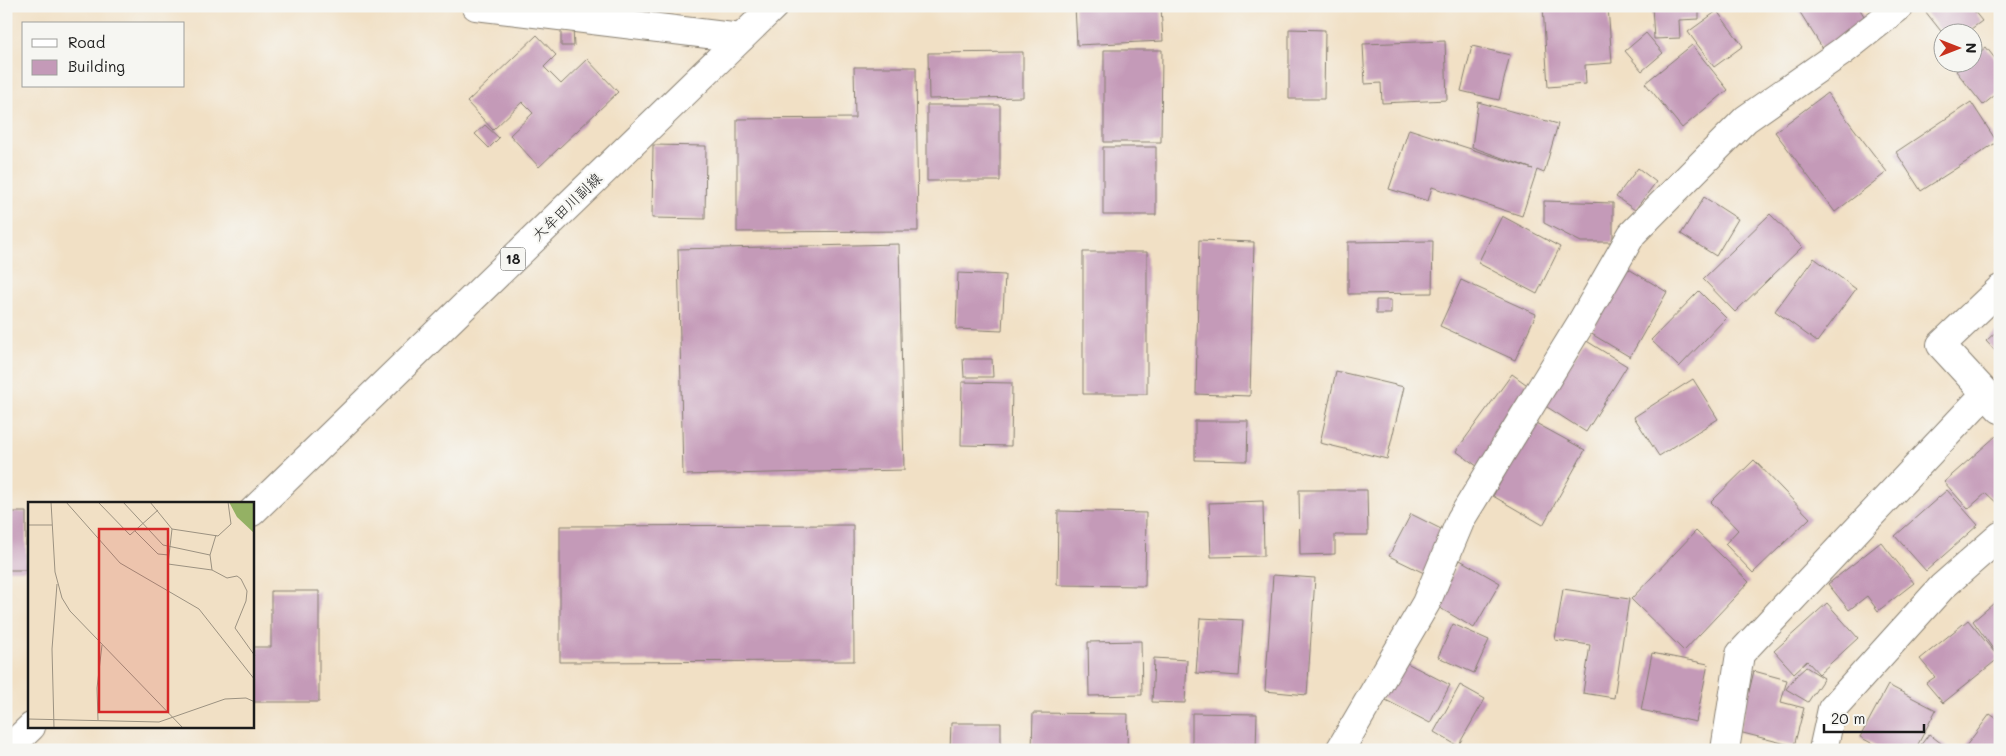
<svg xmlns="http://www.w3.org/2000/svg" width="2006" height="756" font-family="Mali,'Klee One',sans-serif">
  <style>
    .building { fill: #c49ab8 }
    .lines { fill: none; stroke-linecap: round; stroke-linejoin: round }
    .minor-casing { stroke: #867e70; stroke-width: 30 }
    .major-casing { stroke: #867e70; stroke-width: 30 }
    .minor { stroke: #fff; stroke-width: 28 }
    .major { stroke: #fff; stroke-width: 28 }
    .labels { text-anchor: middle; stroke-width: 4.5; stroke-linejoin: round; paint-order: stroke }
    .shield { fill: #f6f6f2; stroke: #5d5d5c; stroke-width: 1 }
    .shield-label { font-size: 14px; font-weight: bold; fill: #1c1c1c }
    .street-label { font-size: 15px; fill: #1c1c1c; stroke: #f6f6f2 }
    .inset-road { fill: none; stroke: #9c9281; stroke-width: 1 }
    .view { fill: #d62828; fill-opacity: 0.15; stroke: #d62828; stroke-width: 2.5 }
    .inset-edge { fill: none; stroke: #1c1c1c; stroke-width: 2.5 }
  </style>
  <rect width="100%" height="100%" fill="#f6f6f2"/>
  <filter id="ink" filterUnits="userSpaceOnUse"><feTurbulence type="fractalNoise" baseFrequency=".02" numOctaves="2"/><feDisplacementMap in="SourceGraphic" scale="10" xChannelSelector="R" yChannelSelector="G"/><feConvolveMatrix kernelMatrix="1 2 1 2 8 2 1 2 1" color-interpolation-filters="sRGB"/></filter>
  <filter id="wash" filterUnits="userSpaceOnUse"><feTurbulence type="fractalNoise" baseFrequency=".0096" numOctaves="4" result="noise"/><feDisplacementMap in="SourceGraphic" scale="20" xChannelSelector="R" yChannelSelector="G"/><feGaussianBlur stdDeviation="1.12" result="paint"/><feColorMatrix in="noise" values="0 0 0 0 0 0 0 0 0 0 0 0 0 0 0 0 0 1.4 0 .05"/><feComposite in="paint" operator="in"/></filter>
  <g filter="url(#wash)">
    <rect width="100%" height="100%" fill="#f1e0c5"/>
    <g id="blocks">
      <!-- building -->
      <path class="building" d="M 1075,6 L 1161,6 L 1163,41 L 1077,45 Z
        M 1543,6 L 1608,6 L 1612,63 L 1585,65 L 1586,84 L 1548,87 Z
        M 1652,6 L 1699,6 L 1699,19 L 1679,20 L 1680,38 L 1654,39 Z
        M 1796,6 L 1858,6 L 1867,21 L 1823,49 Z
        M 1931,6 L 1970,6 L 1982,21 L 1967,32 L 1944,32 L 1944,35 L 1925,11 Z
        M 1717,11 L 1743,46 L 1714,67 L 1688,32 Z
        M 573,29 L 574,46 L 561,46 L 561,30 Z
        M 1289,29 L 1325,30 L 1324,99 L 1289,99 Z
        M 1646,33 L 1663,53 L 1642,71 L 1625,51 Z
        M 537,35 L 556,55 L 544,67 L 561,84 L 587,59 L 618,92 L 539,167 L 510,135 L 533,113 L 522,102 L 493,130 L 467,102 Z
        M 1445,41 L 1447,100 L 1382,103 L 1381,83 L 1365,84 L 1363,44 Z
        M 1692,45 L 1728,90 L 1682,128 L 1645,83 Z
        M 1472,46 L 1510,55 L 1499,100 L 1461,91 Z
        M 1986,47 L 2000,65 L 2000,91 L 1983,105 L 1956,71 L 1967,62 L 1974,62 L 1974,57 Z
        M 1104,50 L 1162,50 L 1161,142 L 1104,142 Z
        M 1023,52 L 1023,97 L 929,99 L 928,53 Z
        M 854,67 L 916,67 L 918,231 L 737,232 L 737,119 L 855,118 Z
        M 1827,93 L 1887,172 L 1835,212 L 1775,132 Z
        M 1478,102 L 1558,124 L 1544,173 L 1537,170 L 1522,216 L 1432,187 L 1428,201 L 1389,189 L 1409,129 L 1533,169 L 1472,147 Z
        M 1971,102 L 1997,142 L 1921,191 L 1896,152 Z
        M 927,105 L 1000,105 L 1000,181 L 927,181 Z
        M 485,125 L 499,138 L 489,148 L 475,134 Z
        M 653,145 L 706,146 L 705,219 L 652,218 Z
        M 1103,147 L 1156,147 L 1156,215 L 1103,215 Z
        M 1638,168 L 1656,182 L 1635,210 L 1616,197 Z
        M 1704,197 L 1738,219 L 1716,256 L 1681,234 Z
        M 1544,201 L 1613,203 L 1613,242 L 1581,242 L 1544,223 Z
        M 1770,214 L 1802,247 L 1735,312 L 1703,279 Z
        M 1502,216 L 1560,247 L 1537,294 L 1478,263 Z
        M 1199,240 L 1254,242 L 1250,396 L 1196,394 Z
        M 1433,241 L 1432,293 L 1348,294 L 1348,242 Z
        M 899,244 L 904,470 L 683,475 L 678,249 Z
        M 1083,252 L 1147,252 L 1147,394 L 1083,394 Z
        M 1814,258 L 1856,289 L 1817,342 L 1775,311 Z
        M 1627,268 L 1667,292 L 1630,357 L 1590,333 Z
        M 958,273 L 1005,275 L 1002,331 L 956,329 Z
        M 1461,280 L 1536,314 L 1515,360 L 1440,326 Z
        M 1699,291 L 1726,318 L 1679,367 L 1651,340 Z
        M 1376,300 L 1391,300 L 1391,314 L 1376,314 Z
        M 2000,328 L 2000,356 L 1986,341 Z
        M 1585,340 L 1627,366 L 1586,432 L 1544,405 Z
        M 963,359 L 992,359 L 993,377 L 964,377 Z
        M 1336,371 L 1404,387 L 1387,459 L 1320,443 Z
        M 1512,374 L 1537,392 L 1481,469 L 1456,451 Z
        M 1693,379 L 1718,419 L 1659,456 L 1634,417 Z
        M 962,382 L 1012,383 L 1011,446 L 961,445 Z
        M 1195,421 L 1248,421 L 1247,461 L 1195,460 Z
        M 1534,422 L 1585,450 L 1543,525 L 1493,496 Z
        M 1996,436 L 2000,441 L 2000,506 L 1986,493 L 1968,509 L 1944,482 Z
        M 1754,460 L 1810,518 L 1753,573 L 1725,544 L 1738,530 L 1711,502 Z
        M 1299,490 L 1367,490 L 1368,535 L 1335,535 L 1335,554 L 1300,555 Z
        M 1947,490 L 1978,525 L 1926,571 L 1895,536 Z
        M 1263,501 L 1264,556 L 1211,557 L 1209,503 Z
        M 1058,511 L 1146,513 L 1145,586 L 1057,585 Z
        M 6,512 L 26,512 L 26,570 L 6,570 Z
        M 1411,514 L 1445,531 L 1424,573 L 1389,556 Z
        M 853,525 L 854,661 L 560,662 L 560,526 Z
        M 1696,531 L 1749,582 L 1684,651 L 1631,599 Z
        M 1881,542 L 1914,583 L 1878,611 L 1867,596 L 1849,610 L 1828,584 Z
        M 1460,560 L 1500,583 L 1474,628 L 1435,605 Z
        M 1273,575 L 1315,578 L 1307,695 L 1265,691 Z
        M 1563,589 L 1629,599 L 1614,698 L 1583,693 L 1590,645 L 1555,640 Z
        M 271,591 L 319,591 L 319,702 L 252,702 L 252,647 L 271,647 Z
        M 2000,598 L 2000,650 L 1996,653 L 1973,621 Z
        M 1827,603 L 1858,638 L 1819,674 L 1807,661 L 1794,673 L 1774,651 Z
        M 1200,618 L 1243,620 L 1239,676 L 1196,673 Z
        M 1968,620 L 1999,658 L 1943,703 L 1926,683 L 1935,677 L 1920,659 Z
        M 1453,624 L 1489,640 L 1474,673 L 1438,657 Z
        M 1141,641 L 1142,695 L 1089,696 L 1088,642 Z
        M 1652,653 L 1708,664 L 1696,722 L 1641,710 Z
        M 1154,658 L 1187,660 L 1185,703 L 1152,702 Z
        M 1399,659 L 1450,685 L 1430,723 L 1380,697 Z
        M 1806,667 L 1824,678 L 1808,702 L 1786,689 L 1796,676 Z
        M 1754,671 L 1787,680 L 1781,702 L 1804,708 L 1794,746 L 1739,732 Z
        M 1460,685 L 1485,699 L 1458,746 L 1434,732 Z
        M 1888,685 L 1936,710 L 1915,750 L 1901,745 L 1899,750 L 1884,750 L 1860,737 Z
        M 1033,713 L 1128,714 L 1127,750 L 1032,750 Z
        M 1192,713 L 1257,714 L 1256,750 L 1192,750 Z
        M 1990,714 L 2000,721 L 2000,750 L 1963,750 Z
        M 951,723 L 1001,723 L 1001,750 L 950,750 Z
        M 1929,734 L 1950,750 L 1917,750 Z"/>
    </g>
  </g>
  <g filter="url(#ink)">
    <use href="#blocks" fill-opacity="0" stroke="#867e70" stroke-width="1"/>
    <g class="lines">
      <!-- minor casing -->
      <g class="minor-casing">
        <path id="minor" d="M 476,6 L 741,38
          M 2000,289 L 1941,345 L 2000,409
          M 1340,750 L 1426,603 L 1461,519 L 1581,323 L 1632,234 L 1746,119 L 1843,51 L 1900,6
          M 1725,750 L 1740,654 L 1985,394
          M 1823,750 L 1832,709 L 1942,587 L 2000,536"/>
      </g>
      <!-- major casing -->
      <g class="major-casing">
        <path id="major" d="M 252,512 L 774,6
          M 7,750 L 31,727"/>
      </g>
      <!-- minor -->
      <use href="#minor" class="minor"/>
      <!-- major -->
      <use href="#major" class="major"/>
    </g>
  </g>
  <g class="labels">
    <!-- shield labels -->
    <rect class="shield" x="500.5" y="247.5" width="25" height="23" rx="4"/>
    <g class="shield-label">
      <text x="513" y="264">18</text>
    </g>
    <!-- street labels -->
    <g class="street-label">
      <text transform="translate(567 207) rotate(-44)" y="5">大牟田川副線</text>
    </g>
  </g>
  <!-- overview -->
  <g transform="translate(28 502)">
    <rect width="226" height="226" fill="#f1e0c5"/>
    <path d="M 201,0 L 226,0 L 226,31 L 209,15 Z" fill="#94b164"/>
    <path class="inset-road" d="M 23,0 L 27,70 L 34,96 L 42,109 L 155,226M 38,0 L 92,61 L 171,107 L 227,178M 70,0 L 102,33 L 130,8M 95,0 L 135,43 L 182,53M 122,0 L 144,27 L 140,62 L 184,68 L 199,76 L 209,74 L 213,77 L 219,89 L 218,99 L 207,126 L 227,154M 0,23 L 24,23M 144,27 L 190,34 L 203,22 L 200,0M 107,29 L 130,52 L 141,53M 184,68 L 182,53 L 188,33M 0,217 L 131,220 L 197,197 L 218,196 L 227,200M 70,218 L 69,186 L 74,143M 26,226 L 24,147 L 29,82"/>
    <path class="view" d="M 71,27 L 140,27 L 140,210 L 71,210 Z"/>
    <rect width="226" height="226" class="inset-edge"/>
  </g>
  <!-- margin -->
  <rect width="2006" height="756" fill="none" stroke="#f6f6f2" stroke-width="25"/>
  <!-- legend -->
  <rect x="22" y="22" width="162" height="65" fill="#f6f6f2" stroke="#9f9f9c"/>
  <rect x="32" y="39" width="25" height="8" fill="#ffffff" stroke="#9f9f9c"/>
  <text x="68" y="48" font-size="15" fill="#1c1c1c">Road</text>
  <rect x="32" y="60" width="25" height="15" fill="#c49ab8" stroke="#9f9f9c"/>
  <text x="68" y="72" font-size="15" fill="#1c1c1c">Building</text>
  <!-- north arrow -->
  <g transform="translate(1958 48) rotate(90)"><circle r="24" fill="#f6f6f2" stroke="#9f9f9c"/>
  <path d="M0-4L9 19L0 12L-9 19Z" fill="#c8321e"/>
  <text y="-8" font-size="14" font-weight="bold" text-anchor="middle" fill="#1c1c1c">N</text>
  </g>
  <!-- scale -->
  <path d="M1824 724v8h100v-8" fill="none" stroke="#1c1c1c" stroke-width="2.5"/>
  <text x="1831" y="724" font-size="15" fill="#1c1c1c" stroke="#f6f6f2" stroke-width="4" paint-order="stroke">20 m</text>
</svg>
